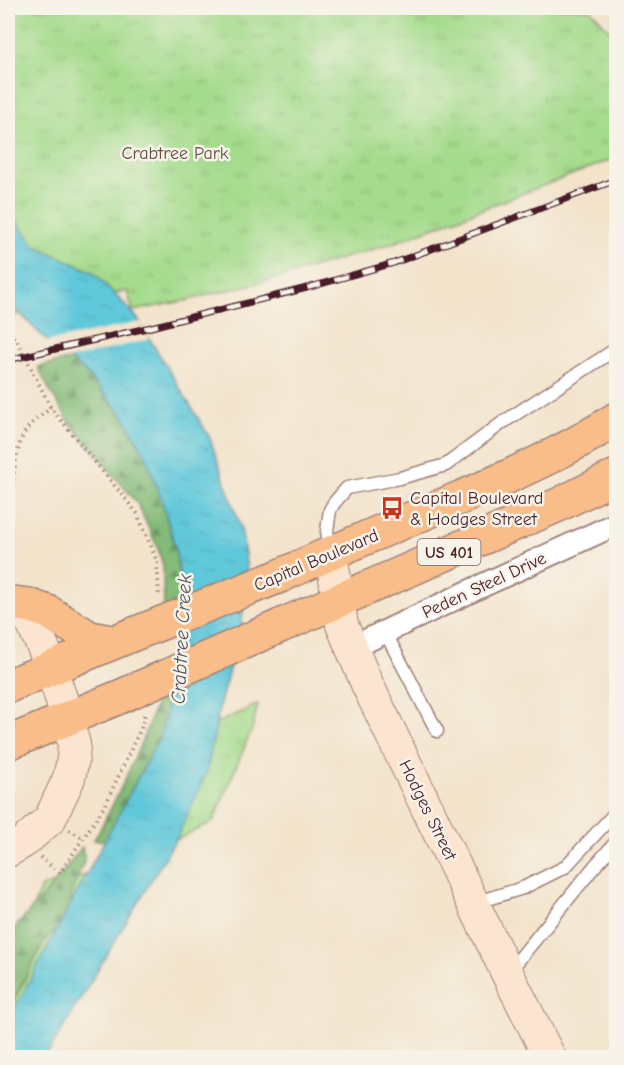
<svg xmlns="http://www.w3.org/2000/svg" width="624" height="1065" font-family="'Comic Neue',sans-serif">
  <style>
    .grass { fill: url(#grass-tufts); stroke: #777d5c; stroke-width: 1.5 }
    .forest { fill: url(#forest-firs); stroke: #666d52; stroke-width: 1.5 }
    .water { fill: url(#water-ripples); stroke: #547482; stroke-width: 1.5 }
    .pier { fill: #f3e3cb }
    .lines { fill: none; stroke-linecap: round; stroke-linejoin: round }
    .lane-casing { stroke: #9e817b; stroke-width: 15 }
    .street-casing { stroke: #9e817b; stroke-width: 26 }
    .secondary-casing { stroke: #9e817b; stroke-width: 34 }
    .primary-casing { stroke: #9e817b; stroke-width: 36 }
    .path { stroke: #9e817b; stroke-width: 4; stroke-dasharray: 1.5 4.5; stroke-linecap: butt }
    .lane { stroke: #fff; stroke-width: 12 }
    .street { stroke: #fff; stroke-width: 22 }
    .secondary { stroke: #fce5d0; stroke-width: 32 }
    .primary { stroke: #f8bd89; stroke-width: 33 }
    .rail-casing { stroke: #4a1f2b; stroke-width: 7 }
    .rail { stroke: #f7f3e8; stroke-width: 4.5; stroke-dasharray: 14; stroke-linecap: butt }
    .primary-bridge-casing { stroke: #9e817b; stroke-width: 36; stroke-linecap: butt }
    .primary-bridge { stroke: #f8bd89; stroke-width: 33 }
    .labels { text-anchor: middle; stroke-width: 5; stroke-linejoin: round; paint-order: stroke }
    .shield { fill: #f7f3e8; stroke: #7e5f64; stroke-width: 1.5 }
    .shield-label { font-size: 16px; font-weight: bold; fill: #4a1f2b }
    .park-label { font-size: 18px; fill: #604e43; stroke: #f7f3e8 }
    .poi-label { font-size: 18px; fill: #4a1f2b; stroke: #f7f3e8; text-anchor: start }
    .street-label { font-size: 18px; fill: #4a1f2b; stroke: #f7f3e8 }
    .water-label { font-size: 20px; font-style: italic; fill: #505260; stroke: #f7f3e8 }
  </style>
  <defs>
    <pattern id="grass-tufts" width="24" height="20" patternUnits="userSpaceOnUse" patternTransform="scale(1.5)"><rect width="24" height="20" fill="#a4db8c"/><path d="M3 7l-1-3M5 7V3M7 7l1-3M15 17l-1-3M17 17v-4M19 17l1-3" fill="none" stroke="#8fbc79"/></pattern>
    <pattern id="forest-firs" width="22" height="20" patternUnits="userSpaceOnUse" patternTransform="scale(1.5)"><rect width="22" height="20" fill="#83bb78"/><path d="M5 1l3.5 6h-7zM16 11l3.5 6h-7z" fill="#6d9763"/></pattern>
    <pattern id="water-ripples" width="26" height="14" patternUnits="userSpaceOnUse" patternTransform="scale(1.5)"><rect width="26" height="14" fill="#5fc8da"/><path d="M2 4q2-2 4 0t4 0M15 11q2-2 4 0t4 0" fill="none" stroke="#54abbb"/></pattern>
  </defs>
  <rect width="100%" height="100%" fill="#f7f3e8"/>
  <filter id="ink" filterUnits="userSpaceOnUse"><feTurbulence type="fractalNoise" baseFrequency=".0167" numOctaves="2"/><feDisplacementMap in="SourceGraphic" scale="12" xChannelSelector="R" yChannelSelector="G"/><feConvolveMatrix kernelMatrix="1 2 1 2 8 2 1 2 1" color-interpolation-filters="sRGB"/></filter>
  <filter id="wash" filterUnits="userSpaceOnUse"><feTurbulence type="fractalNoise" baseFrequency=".008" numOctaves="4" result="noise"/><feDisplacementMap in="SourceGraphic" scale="24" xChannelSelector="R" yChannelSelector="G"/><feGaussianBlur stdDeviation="1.35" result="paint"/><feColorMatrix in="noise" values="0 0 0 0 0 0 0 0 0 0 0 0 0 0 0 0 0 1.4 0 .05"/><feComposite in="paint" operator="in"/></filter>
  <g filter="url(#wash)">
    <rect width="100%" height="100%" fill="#f3e3cb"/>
    <!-- grass -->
    <path class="grass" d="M 8,8 L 589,8 L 616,37 L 616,158 L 390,244 L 278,278 L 184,301 L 133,311 L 127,291 L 94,297 L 8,317 Z
      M 258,704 L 252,729 L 213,822 L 126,864 L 8,1057 L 8,971 L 41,887 L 126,864 L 184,738 Z"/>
    <!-- forest -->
    <path class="forest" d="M 71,359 L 83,370 L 123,415 L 145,454 L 162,501 L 175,547 L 180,580 L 180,605 L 164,613 L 163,565 L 157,546 L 137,503 L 71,424 L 51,393 L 38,367 Z
      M 170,697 L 171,726 L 113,841 L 94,840 C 109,813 123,785 135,757 C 143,739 150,723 155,704 Z
      M 82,847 L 85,860 L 72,890 L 70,913 L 63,926 L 46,938 L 8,1012 L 8,939 L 18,924 L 50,889 Z"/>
    <!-- water -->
    <path class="water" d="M 8,210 L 35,246 L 93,272 L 135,315 L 209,436 L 241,528 L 247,570 L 242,622 L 220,703 L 207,772 L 176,839 L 45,1058 L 8,1057 L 8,1021 L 161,735 L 180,645 L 180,580 L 175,547 L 162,501 L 145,454 L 123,415 L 83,370 L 39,333 L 8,301 Z"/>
    <!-- pier -->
    <path class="pier" d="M 140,322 L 150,339 L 67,360 L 46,342 Z"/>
  </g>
  <g filter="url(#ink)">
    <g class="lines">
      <!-- lane casing -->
      <g class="lane-casing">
        <path id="lane" d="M 331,553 L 327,531 L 330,510 L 334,503 L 347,488 L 400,478 L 446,465 L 502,423 L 616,349
          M 385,632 L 437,731
          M 474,903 L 523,888 L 565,867 L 616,812
          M 508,973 L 594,867 L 616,842"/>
      </g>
      <!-- street casing -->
      <g class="street-casing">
        <path id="street" d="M 351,648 L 477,588 L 616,524"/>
      </g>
      <!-- secondary casing -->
      <g class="secondary-casing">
        <path id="secondary" d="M 331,553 L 342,625 L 367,684 L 506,971 L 550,1058
          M 8,601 L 20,610 L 30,619 L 44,649 L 60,695 L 74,744 L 73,759 L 69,778 L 50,819 L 25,841 L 8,851"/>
      </g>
      <!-- primary casing -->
      <g class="primary-casing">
        <path id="primary" d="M 280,576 C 344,546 409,520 474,492 C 523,470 572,448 616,419
          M 11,603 L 28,605 L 48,612 L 90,638 L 111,642
          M 280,626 L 558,505 L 616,476
          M 8,686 L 129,636
          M 8,743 L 117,698"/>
      </g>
      <!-- path -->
      <path class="path" d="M 8,334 L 17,340 L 51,408 L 137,513 L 157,561 L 159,597
        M 8,509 C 15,483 12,454 26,430 C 32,422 43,414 51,408
        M 69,830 L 84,839
        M 40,857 L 60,873 L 104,807 L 141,728 L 145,713"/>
      <!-- lane -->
      <use href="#lane" class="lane"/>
      <!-- street -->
      <use href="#street" class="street"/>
      <!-- secondary -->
      <use href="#secondary" class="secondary"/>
      <!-- primary -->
      <use href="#primary" class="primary"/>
      <!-- rail casing -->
      <g class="rail-casing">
        <path id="rail" d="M 8,360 L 151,327 L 307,288 L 394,263 L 616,180"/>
      </g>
      <!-- rail -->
      <use href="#rail" class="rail"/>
      <!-- primary-bridge casing -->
      <g class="primary-bridge-casing">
        <path id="primary-bridge" d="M 129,636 L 280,576
          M 117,698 L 280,626"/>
      </g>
      <!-- primary-bridge -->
      <use href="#primary-bridge" class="primary-bridge"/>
    </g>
  </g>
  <!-- icons -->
  <defs>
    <g id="bus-bare" transform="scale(1.8)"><path d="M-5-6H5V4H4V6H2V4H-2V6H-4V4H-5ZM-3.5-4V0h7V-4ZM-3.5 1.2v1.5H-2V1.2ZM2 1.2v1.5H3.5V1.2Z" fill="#c8321e" stroke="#f7f3e8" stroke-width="2.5" paint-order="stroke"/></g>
  </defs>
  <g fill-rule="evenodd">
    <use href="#bus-bare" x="392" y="508"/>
  </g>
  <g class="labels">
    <!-- shield labels -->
    <rect class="shield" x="417.5" y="539" width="63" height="26" rx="4.5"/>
    <g class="shield-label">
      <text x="449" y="558">US 401</text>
    </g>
    <!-- park labels -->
    <g class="park-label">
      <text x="175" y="159">Crabtree Park</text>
    </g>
    <!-- poi labels -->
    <g class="poi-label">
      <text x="410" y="504">Capital Boulevard<tspan x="410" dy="21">&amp; Hodges Street</tspan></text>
    </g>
    <!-- street labels -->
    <g class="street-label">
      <text transform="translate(316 560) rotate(-23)" y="6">Capital Boulevard</text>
      <text transform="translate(484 585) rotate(-25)" y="6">Peden Steel Drive</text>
      <text transform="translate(428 810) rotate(64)" y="6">Hodges Street</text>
    </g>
    <!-- water labels -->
    <g class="water-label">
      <text transform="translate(181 639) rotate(-87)" y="7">Crabtree Creek</text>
    </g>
  </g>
  <!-- margin -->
  <rect width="624" height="1065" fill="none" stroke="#f7f3e8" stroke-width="30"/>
</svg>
